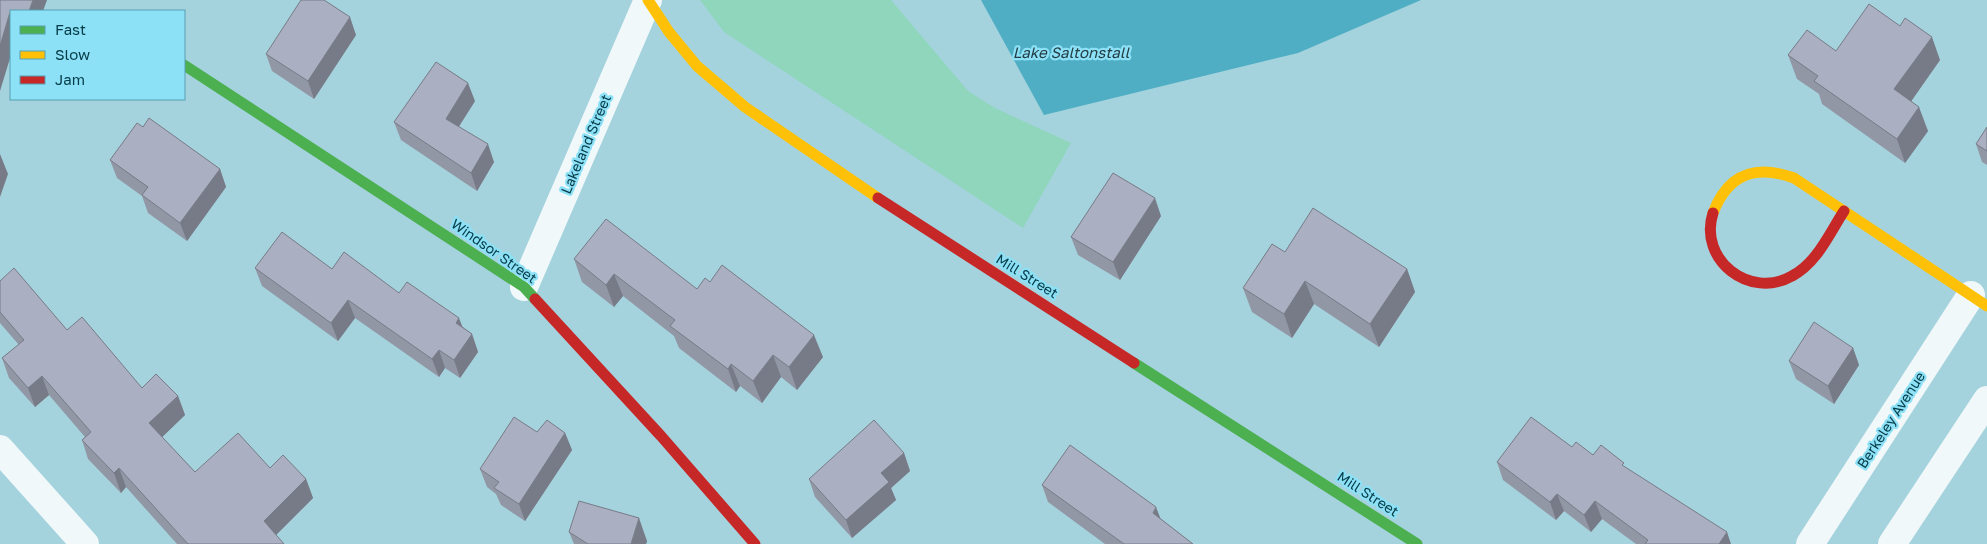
<svg xmlns="http://www.w3.org/2000/svg" width="1987" height="544" font-family="'Golos Text',sans-serif">
  <style>
    .green { fill: #8fd6bc }
    .water { fill: #4faec3 }
    .lines { fill: none; stroke-linecap: round; stroke-linejoin: round }
    .street { stroke: #f1f8fa; stroke-width: 28 }
    .fast { stroke: #4caf50; stroke-width: 11 }
    .slow { stroke: #ffc107; stroke-width: 11 }
    .jam { stroke: #c62828; stroke-width: 11 }
    .wall { fill: #9297a6 }
    .shaded-wall { fill: #777b87 }
    .building { fill: #aab0c1; stroke: #777b87 }
    .labels { text-anchor: middle; stroke-width: 4.5; stroke-linejoin: round; paint-order: stroke }
    .street-label { font-size: 14px; fill: #063c47; stroke: #8ce1f7 }
    .water-label { font-size: 15px; font-style: italic; fill: #243c42; stroke: #8ce1f7 }
  </style>
  <rect width="100%" height="100%" fill="#a4d3de"/>
  <!-- green -->
  <path class="green" d="M 700,0 L 891,0 L 968,91 L 995,108 L 1071,143 L 1023,228 L 724,32 Z"/>
  <!-- water -->
  <path class="water" d="M 981,0 L 1421,0 L 1298,53 L 1044,115 Z"/>
  <g class="lines">
    <!-- street -->
    <path class="street" d="M 524,287 L 648,0
      M 0,449 L 85,544
      M 1810,544 L 1971,295
      M 1892,544 L 1987,400"/>
    <!-- fast -->
    <path class="fast" d="M 184,65 L 524,287 L 535,299
      M 1134,363 L 1417,544"/>
    <!-- slow -->
    <path class="slow" d="M 648,0 L 669,32 L 697,66 L 745,107 L 878,198
      M 1713,213 C 1728,174 1755,164 1794,178 L 1987,306"/>
    <!-- jam -->
    <path class="jam" d="M 878,198 L 1134,363
      M 1713,213 C 1698,260 1750,300 1792,276 C 1817,263 1829,234 1844,211
      M 535,299 L 661,436 L 755,544"/>
  </g>
  <!-- wall -->
  <path class="wall" d="M 356,35 L 314,99 L 272,71 L 266,54 Z
    M 1836,51 L 1940,60 L 1911,101 L 1928,131 L 1905,163 L 1822,104 L 1819,94 L 1797,79 L 1788,55 Z
    M 475,101 L 459,126 L 494,162 L 477,191 L 401,140 L 394,122 Z
    M 143,127 L 220,169 L 226,187 L 187,241 L 148,213 L 142,196 L 117,178 L 110,160 Z
    M 1987,127 L 1987,165 L 1982,162 L 1976,144 Z
    M 1161,216 L 1120,280 L 1078,255 L 1071,237 Z
    M 1285,252 L 1407,269 L 1415,292 L 1379,347 L 1314,304 L 1292,338 L 1252,312 L 1243,288 Z
    M 574,259 L 697,289 L 823,357 L 797,390 L 781,377 L 762,403 L 740,386 L 736,392 L 679,348 L 674,336 L 623,296 L 614,307 L 582,282 Z
    M 255,268 L 332,269 L 399,293 L 463,327 L 472,334 L 478,352 L 460,378 L 445,368 L 439,377 L 355,318 L 338,341 L 262,286 Z
    M 0,281 L 67,330 L 142,388 L 178,396 L 185,415 L 162,437 L 195,472 L 270,468 L 306,479 L 313,498 L 276,535 L 284,544 L 177,544 L 126,487 L 121,493 L 88,459 L 82,440 L 85,437 L 49,395 L 35,407 L 9,378 L 2,358 L 19,345 L 0,323 Z
    M 1853,348 L 1859,365 L 1834,404 L 1796,379 L 1789,361 Z
    M 537,432 L 565,433 L 572,450 L 525,521 L 501,505 L 496,494 L 487,487 L 480,469 Z
    M 904,453 L 910,471 L 891,488 L 896,500 L 852,538 L 815,497 L 809,479 Z
    M 1593,455 L 1626,468 L 1731,544 L 1636,544 L 1602,519 L 1591,532 L 1564,511 L 1556,520 L 1503,480 L 1497,462 Z
    M 1042,485 L 1161,519 L 1193,544 L 1105,544 L 1048,502 Z
    M 569,532 L 647,541 L 646,544 L 574,544 Z"/>
  <!-- shaded-wall -->
  <path class="shaded-wall" d="M 33,0 L 47,0 L 43,11 L 29,11 Z
    M 10,12 L 11,15 L 11,55 L 0,91 L 0,46 Z
    M 350,17 L 356,35 L 314,99 L 308,81 Z
    M 1932,37 L 1940,60 L 1903,113 L 1894,89 Z
    M 468,83 L 475,101 L 453,136 L 446,119 Z
    M 1919,107 L 1928,131 L 1905,163 L 1897,139 Z
    M 488,144 L 494,162 L 477,191 L 471,173 Z
    M 0,154 L 8,174 L 0,197 Z
    M 220,169 L 226,187 L 187,241 L 180,223 Z
    M 1155,198 L 1161,216 L 1120,280 L 1113,262 Z
    M 1407,269 L 1415,292 L 1379,347 L 1370,324 Z
    M 614,274 L 623,296 L 614,307 L 606,285 Z
    M 1305,281 L 1314,304 L 1292,338 L 1284,314 Z
    M 348,300 L 355,318 L 338,341 L 331,323 Z
    M 459,318 L 466,336 L 456,323 Z
    M 472,334 L 478,352 L 460,378 L 454,360 Z
    M 814,335 L 823,357 L 797,390 L 789,367 Z
    M 1853,348 L 1859,365 L 1834,404 L 1828,386 Z
    M 439,350 L 445,368 L 439,377 L 432,359 Z
    M 773,355 L 781,377 L 762,403 L 753,381 Z
    M 731,364 L 740,386 L 736,392 L 728,369 Z
    M 42,376 L 49,395 L 35,407 L 28,388 Z
    M 178,396 L 185,415 L 156,443 L 149,423 Z
    M 565,433 L 572,450 L 525,521 L 519,504 Z
    M 904,453 L 910,471 L 891,488 L 896,500 L 852,538 L 846,520 L 881,473 Z
    M 119,468 L 126,487 L 121,493 L 114,473 Z
    M 306,479 L 313,498 L 271,540 L 264,521 Z
    M 1557,494 L 1564,511 L 1556,520 L 1550,502 Z
    M 1595,501 L 1602,519 L 1591,532 L 1584,515 Z
    M 1156,507 L 1163,525 L 1153,513 Z
    M 639,518 L 647,541 L 646,544 L 631,544 Z
    M 1727,532 L 1731,544 L 1719,544 Z"/>
  <!-- building -->
  <path class="building" d="M 0,0 L 33,0 L 29,11 L 11,11 L 11,13 L 10,12 L 0,46 Z
    M 301,0 L 324,0 L 350,17 L 308,81 L 266,54 Z
    M 1869,4 L 1900,26 L 1905,18 L 1932,37 L 1894,89 L 1919,107 L 1897,139 L 1814,81 L 1818,76 L 1788,55 L 1807,30 L 1836,51 Z
    M 436,62 L 468,83 L 446,119 L 488,144 L 471,173 L 394,122 Z
    M 149,118 L 220,169 L 180,223 L 142,195 L 148,187 L 110,160 L 137,123 L 143,127 Z
    M 1987,127 L 1987,151 L 1976,144 Z
    M 1113,173 L 1155,198 L 1113,262 L 1071,237 Z
    M 1313,208 L 1407,269 L 1370,324 L 1305,281 L 1284,314 L 1243,288 L 1272,244 L 1285,252 Z
    M 606,219 L 697,289 L 705,278 L 710,282 L 722,265 L 814,335 L 789,367 L 773,355 L 753,381 L 731,364 L 728,369 L 670,326 L 675,320 L 614,274 L 606,285 L 574,259 Z
    M 282,232 L 332,269 L 344,252 L 399,293 L 407,282 L 459,318 L 456,323 L 472,334 L 454,360 L 439,350 L 432,359 L 348,300 L 331,323 L 255,268 Z
    M 14,268 L 67,330 L 82,317 L 142,388 L 156,374 L 178,396 L 149,423 L 195,472 L 238,433 L 270,468 L 283,455 L 306,479 L 264,521 L 284,544 L 188,544 L 119,468 L 114,473 L 82,440 L 91,432 L 42,376 L 28,388 L 2,358 L 24,340 L 0,312 L 0,281 Z
    M 1814,322 L 1853,348 L 1828,386 L 1789,361 Z
    M 514,417 L 537,432 L 547,420 L 565,433 L 519,504 L 494,488 L 499,482 L 480,469 Z
    M 1531,417 L 1572,447 L 1576,442 L 1593,455 L 1601,445 L 1624,463 L 1622,465 L 1727,532 L 1719,544 L 1645,544 L 1648,540 L 1595,501 L 1584,515 L 1557,494 L 1550,502 L 1497,462 Z
    M 874,420 L 904,453 L 881,473 L 889,482 L 846,520 L 809,479 Z
    M 1070,445 L 1156,507 L 1153,513 L 1193,544 L 1124,544 L 1042,485 Z
    M 579,501 L 639,518 L 631,544 L 588,544 L 569,532 Z"/>
  <g class="labels">
    <!-- street labels -->
    <g class="street-label">
      <text transform="translate(586 144) rotate(-67)" y="5">Lakeland Street</text>
      <text transform="translate(494 251) rotate(35)" y="5">Windsor Street</text>
      <text transform="translate(1027 276) rotate(32)" y="5">Mill Street</text>
      <text transform="translate(1891 420) rotate(-57)" y="5">Berkeley Avenue</text>
      <text transform="translate(1368 494) rotate(33)" y="5">Mill Street</text>
    </g>
    <!-- water labels -->
    <g class="water-label">
      <text x="1071" y="58">Lake Saltonstall</text>
    </g>
  </g>
  <!-- legend -->
  <rect x="10" y="10" width="175" height="90" fill="#8ce1f7" stroke="#569fb1"/>
  <rect x="20" y="26" width="25" height="8" fill="#4caf50" stroke="#569fb1"/>
  <text x="55" y="35" font-size="15" fill="#063c47">Fast</text>
  <rect x="20" y="51" width="25" height="8" fill="#ffc107" stroke="#569fb1"/>
  <text x="55" y="60" font-size="15" fill="#063c47">Slow</text>
  <rect x="20" y="76" width="25" height="8" fill="#c62828" stroke="#569fb1"/>
  <text x="55" y="85" font-size="15" fill="#063c47">Jam</text>
</svg>
